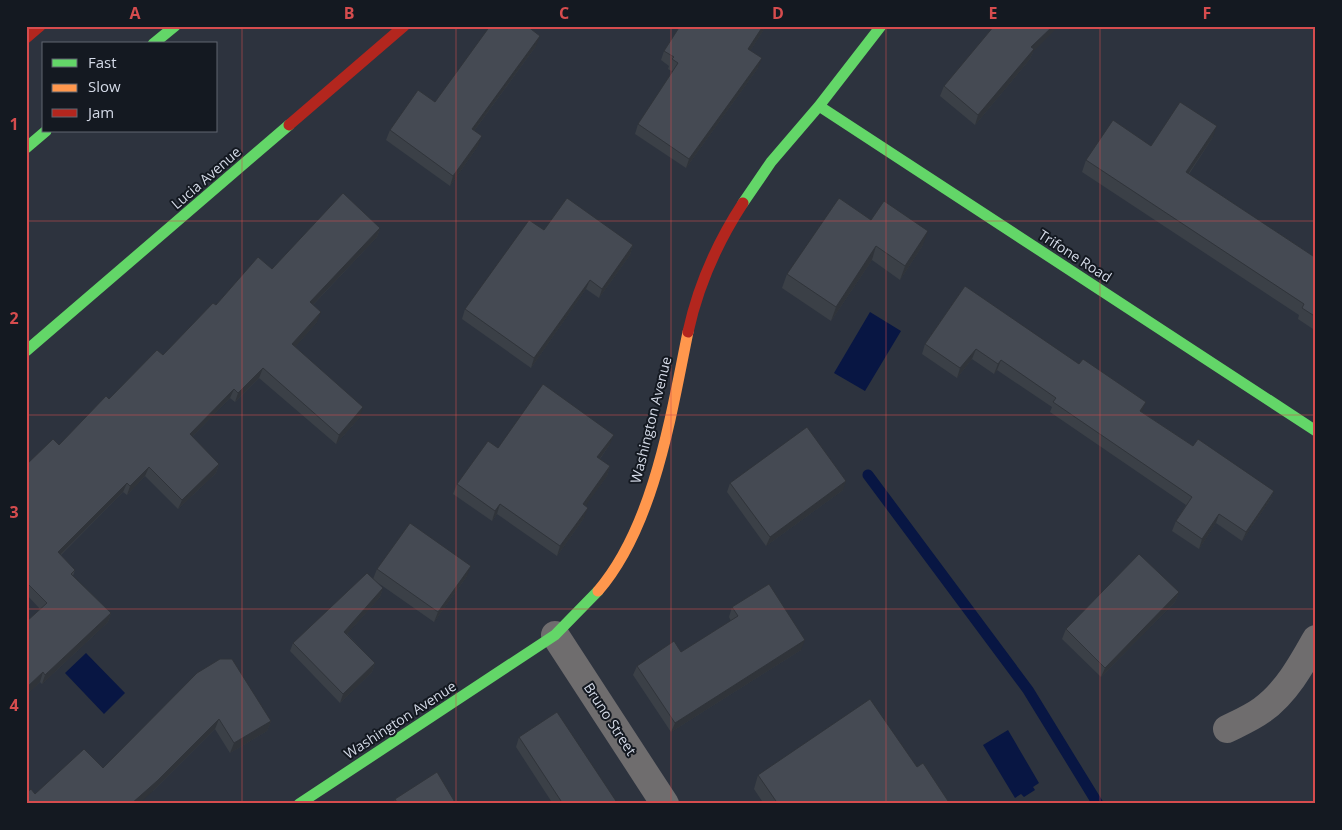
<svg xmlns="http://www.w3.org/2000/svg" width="1342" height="830" font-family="'Open Sans',sans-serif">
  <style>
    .water { fill: #081643 }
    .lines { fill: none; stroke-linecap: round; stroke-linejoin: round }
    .stream { stroke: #081643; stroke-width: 11 }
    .street { stroke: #6f6d6e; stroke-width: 28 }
    .fast { stroke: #63d668; stroke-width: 11 }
    .slow { stroke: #ff974d; stroke-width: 11 }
    .jam { stroke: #b3261e; stroke-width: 11 }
    .wall { fill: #3b4047 }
    .shaded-wall { fill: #30343a }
    .building { fill: #454a53; stroke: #30343a }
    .grid { fill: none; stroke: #d64c4e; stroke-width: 1; stroke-opacity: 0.55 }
    .labels { text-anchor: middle; stroke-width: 4; stroke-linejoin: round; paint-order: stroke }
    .street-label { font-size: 14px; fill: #d4dae7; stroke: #141921 }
    .neatline { fill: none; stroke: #d64c4e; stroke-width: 2 }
    .grid-label { font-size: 16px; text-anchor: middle; font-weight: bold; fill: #d64c4e }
  </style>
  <rect width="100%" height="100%" fill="#2d333e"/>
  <!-- water -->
  <path class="water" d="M 870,312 L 901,331 L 865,391 L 834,373 Z
    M 86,653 L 125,693 L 104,714 L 65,673 Z
    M 1008,730 L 1039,783 L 1033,787 L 1035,790 L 1024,797 L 1021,794 L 1015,798 L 983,745 Z"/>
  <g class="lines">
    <!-- stream -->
    <path class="stream" d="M 868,475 L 1028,690 L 1098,804"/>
    <!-- street -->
    <path class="street" d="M 555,635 L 665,804
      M 1227,729 C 1239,723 1251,718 1262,710 C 1286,693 1302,664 1316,639"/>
    <!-- fast -->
    <path class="fast" d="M 153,44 L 175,26
      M 819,106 L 1316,431
      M 26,148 L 46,131
      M 743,203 L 771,162 L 819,106 L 881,26
      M 26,351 L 289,125
      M 299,804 L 555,635 L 598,591"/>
    <!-- slow -->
    <path class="slow" d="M 598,591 C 654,526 671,415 688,332"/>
    <!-- jam -->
    <path class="jam" d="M 26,38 L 40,26
      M 289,125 L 404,26
      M 688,332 C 698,286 717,243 743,203"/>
  </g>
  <!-- wall -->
  <path class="wall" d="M 766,26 L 750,51 L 758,68 L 686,168 L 635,134 L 638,124 L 673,72 L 668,69 L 669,66 L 661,60 L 664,51 Z
    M 536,46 L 474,131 L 478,146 L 450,186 L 386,140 L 390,130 L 435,102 Z
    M 1033,52 L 1030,59 L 975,125 L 940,96 L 944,86 Z
    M 1213,137 L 1189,174 L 1316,258 L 1316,331 L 1298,319 L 1299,315 L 1082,172 L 1086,160 Z
    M 871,220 L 923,245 L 900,280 L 872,260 L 831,321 L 782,288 L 787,274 Z
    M 380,228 L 377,237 L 313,305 L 317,322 L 295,347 L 360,417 L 336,444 L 259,378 L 235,402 L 230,398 L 192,437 L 219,464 L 216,473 L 178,509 L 145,476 L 127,495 L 123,492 L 61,555 L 75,570 L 73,576 L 111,613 L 108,622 L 42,684 L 40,682 L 26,695 L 26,622 L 40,609 L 26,594 L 26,465 L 59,445 L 109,399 L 163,355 L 216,305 L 272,269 Z
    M 544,230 L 633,245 L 630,255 L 599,298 L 586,289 L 531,368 L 462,319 L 465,309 Z
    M 965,286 L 1142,412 L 1193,446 L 1274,491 L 1270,500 L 1242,541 L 1216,523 L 1199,549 L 1172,531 L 1176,521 L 1186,505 L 1050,412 L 1052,407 L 997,370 L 994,374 L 972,359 L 957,378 L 922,354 L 925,344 Z
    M 610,444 L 600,459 L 610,466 L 607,476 L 585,506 L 584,518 L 557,556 L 497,514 L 492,521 L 453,494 L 457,484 L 498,448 Z
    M 730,483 L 843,490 L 766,546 L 727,492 Z
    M 377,569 L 467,576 L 434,622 L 374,580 L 383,588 L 380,597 L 347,634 L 375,663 L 372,672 L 340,703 L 290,651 L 293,643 L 373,579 Z
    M 1179,592 L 1175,602 L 1101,677 L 1062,639 L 1066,629 Z
    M 732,607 L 801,650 L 671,732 L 633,675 L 637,666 L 681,652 L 731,621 L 729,617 Z
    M 220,659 L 271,721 L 267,731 L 230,753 L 215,729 L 153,791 L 35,794 L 103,768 Z
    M 519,737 L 616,801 L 615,804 L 553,804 L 516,747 Z
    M 917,767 L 950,804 L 764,804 L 754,789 L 758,775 Z
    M 395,799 L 398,804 L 393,804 Z"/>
  <!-- shaded-wall -->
  <path class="shaded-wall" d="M 763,26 L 766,26 L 745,59 L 748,49 Z
    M 1053,26 L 1059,26 L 1033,52 L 1030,59 L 975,125 L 978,115 L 1031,47 Z
    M 540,36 L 536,46 L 468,139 L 472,129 Z
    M 762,58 L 758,68 L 686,168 L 689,159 Z
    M 1217,126 L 1213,137 L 1182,183 L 1186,172 Z
    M 482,136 L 478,146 L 450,186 L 453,176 Z
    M 380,228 L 377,237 L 306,312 L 310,302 Z
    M 928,231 L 923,245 L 900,280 L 905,266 Z
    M 633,245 L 630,255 L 599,298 L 602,289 Z
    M 876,246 L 872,260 L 831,321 L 836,307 Z
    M 590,280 L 586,289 L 531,368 L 534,358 Z
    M 321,312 L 317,322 L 289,354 L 292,344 Z
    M 976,349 L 972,359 L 957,378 L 960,368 Z
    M 1001,360 L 997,370 L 994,374 L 998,364 Z
    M 263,368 L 259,378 L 235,402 L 238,393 Z
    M 234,389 L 230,398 L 186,443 L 190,434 Z
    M 1146,402 L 1142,412 L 1136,420 L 1140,411 Z
    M 363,407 L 360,417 L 336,444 L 339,435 Z
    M 614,435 L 610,444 L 594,467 L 597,457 Z
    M 219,464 L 216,473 L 178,509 L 182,500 Z
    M 610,466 L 607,476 L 580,514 L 583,504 Z
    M 149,467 L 145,476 L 127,495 L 130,486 Z
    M 846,481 L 843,490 L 766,546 L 770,537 Z
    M 127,483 L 123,492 L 54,561 L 58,552 Z
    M 1274,491 L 1270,500 L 1242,541 L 1246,532 Z
    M 500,504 L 497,514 L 492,521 L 495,511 Z
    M 588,508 L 584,518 L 557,556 L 560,546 Z
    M 1219,514 L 1216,523 L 1199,549 L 1202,539 Z
    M 471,566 L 467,576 L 434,622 L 438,612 Z
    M 383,588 L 380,597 L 341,641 L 344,632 Z
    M 1179,592 L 1175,602 L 1101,677 L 1105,668 Z
    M 111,613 L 108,622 L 42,684 L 45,675 Z
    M 805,640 L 801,650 L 671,732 L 675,723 Z
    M 375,663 L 372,672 L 340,703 L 343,694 Z
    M 43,672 L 40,682 L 26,695 L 26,688 Z
    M 219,719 L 215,729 L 153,791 L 139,804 L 131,804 Z
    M 271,721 L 267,731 L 230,753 L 234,743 Z"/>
  <!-- building -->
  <path class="building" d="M 490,26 L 527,26 L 540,36 L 472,129 L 482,136 L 453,176 L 390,130 L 418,90 L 435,102 Z
    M 680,26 L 763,26 L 748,49 L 762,58 L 689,159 L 638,124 L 678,63 L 672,59 L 674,57 L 664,51 Z
    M 994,26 L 1053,26 L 1031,47 L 1034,49 L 978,115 L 944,86 Z
    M 1180,102 L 1217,126 L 1186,172 L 1316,258 L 1316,317 L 1302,308 L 1304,304 L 1086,160 L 1113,120 L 1151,146 Z
    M 343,193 L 380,228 L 310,302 L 321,312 L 292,344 L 363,407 L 339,435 L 263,368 L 238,393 L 234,389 L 190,434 L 219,464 L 182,500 L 149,467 L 130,486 L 127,483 L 58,552 L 75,570 L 71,574 L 111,613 L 45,675 L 43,672 L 26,688 L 26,622 L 47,603 L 26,582 L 26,465 L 53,439 L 59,445 L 106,396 L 109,399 L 157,350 L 163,355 L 213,303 L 216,305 L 258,257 L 272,269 Z
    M 567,198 L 633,245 L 602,289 L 590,280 L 534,358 L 465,309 L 529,220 L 544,230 Z
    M 839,198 L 871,220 L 884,201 L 928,231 L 905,266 L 876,246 L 836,307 L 787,274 Z
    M 965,286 L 1079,364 L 1083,359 L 1146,402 L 1140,411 L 1193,446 L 1198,439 L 1274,491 L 1246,532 L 1219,514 L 1202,539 L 1176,521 L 1192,497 L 1053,402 L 1056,398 L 1001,360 L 998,364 L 976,349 L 960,368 L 925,344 Z
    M 543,384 L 614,435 L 597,457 L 610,466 L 583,504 L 588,508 L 560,546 L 500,504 L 495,511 L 457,484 L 488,441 L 498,448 Z
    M 807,427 L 846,481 L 770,537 L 730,483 Z
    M 410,523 L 471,566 L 438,612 L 377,569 Z
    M 1139,554 L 1179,592 L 1105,668 L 1066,629 Z
    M 367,573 L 383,588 L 344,632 L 375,663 L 343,694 L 293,643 Z
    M 769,584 L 805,640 L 675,723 L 637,666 L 674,641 L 681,652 L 738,616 L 732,607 Z
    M 220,659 L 232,659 L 271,721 L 234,743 L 219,719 L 157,781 L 131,804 L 26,804 L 26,793 L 31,789 L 35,794 L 84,749 L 103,768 L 197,673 Z
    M 870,699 L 917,767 L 923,763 L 950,804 L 778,804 L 758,775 Z
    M 557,712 L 616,801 L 612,804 L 563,804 L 519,737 Z
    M 437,772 L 456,804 L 398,804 L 395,799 Z"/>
  <!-- grid -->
  <path class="grid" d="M 242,26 L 242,804M 456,26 L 456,804M 671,26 L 671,804M 886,26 L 886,804M 1100,26 L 1100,804M 26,221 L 1316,221M 26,415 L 1316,415M 26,609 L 1316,609"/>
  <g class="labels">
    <!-- street labels -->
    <g class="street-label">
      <text transform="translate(206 178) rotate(-41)" y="5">Lucia Avenue</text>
      <text transform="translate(1075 256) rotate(33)" y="5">Trifone Road</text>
      <text transform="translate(651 420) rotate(-76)" y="5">Washington Avenue</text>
      <text transform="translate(610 719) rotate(57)" y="5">Bruno Street</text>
      <text transform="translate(400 720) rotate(-33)" y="5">Washington Avenue</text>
    </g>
  </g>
  <!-- border -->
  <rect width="1342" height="830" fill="none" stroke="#141921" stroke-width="55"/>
  <!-- legend -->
  <rect x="42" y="42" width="175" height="90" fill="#141921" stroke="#616670"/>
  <rect x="52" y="59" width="25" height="8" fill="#63d668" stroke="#616670"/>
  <text x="88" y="68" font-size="15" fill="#d4dae7">Fast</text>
  <rect x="52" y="84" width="25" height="8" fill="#ff974d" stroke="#616670"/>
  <text x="88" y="92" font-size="15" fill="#d4dae7">Slow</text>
  <rect x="52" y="109" width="25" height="8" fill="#b3261e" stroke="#616670"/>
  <text x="88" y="118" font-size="15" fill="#d4dae7">Jam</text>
  <rect x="28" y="28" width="1286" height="774" class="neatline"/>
  <g class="grid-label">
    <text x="135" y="19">A</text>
    <text x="349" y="19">B</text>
    <text x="564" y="19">C</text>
    <text x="778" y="19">D</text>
    <text x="993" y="19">E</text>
    <text x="1207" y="19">F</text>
    <text x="14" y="130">1</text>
    <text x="14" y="324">2</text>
    <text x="14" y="518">3</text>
    <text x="14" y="711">4</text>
  </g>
</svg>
